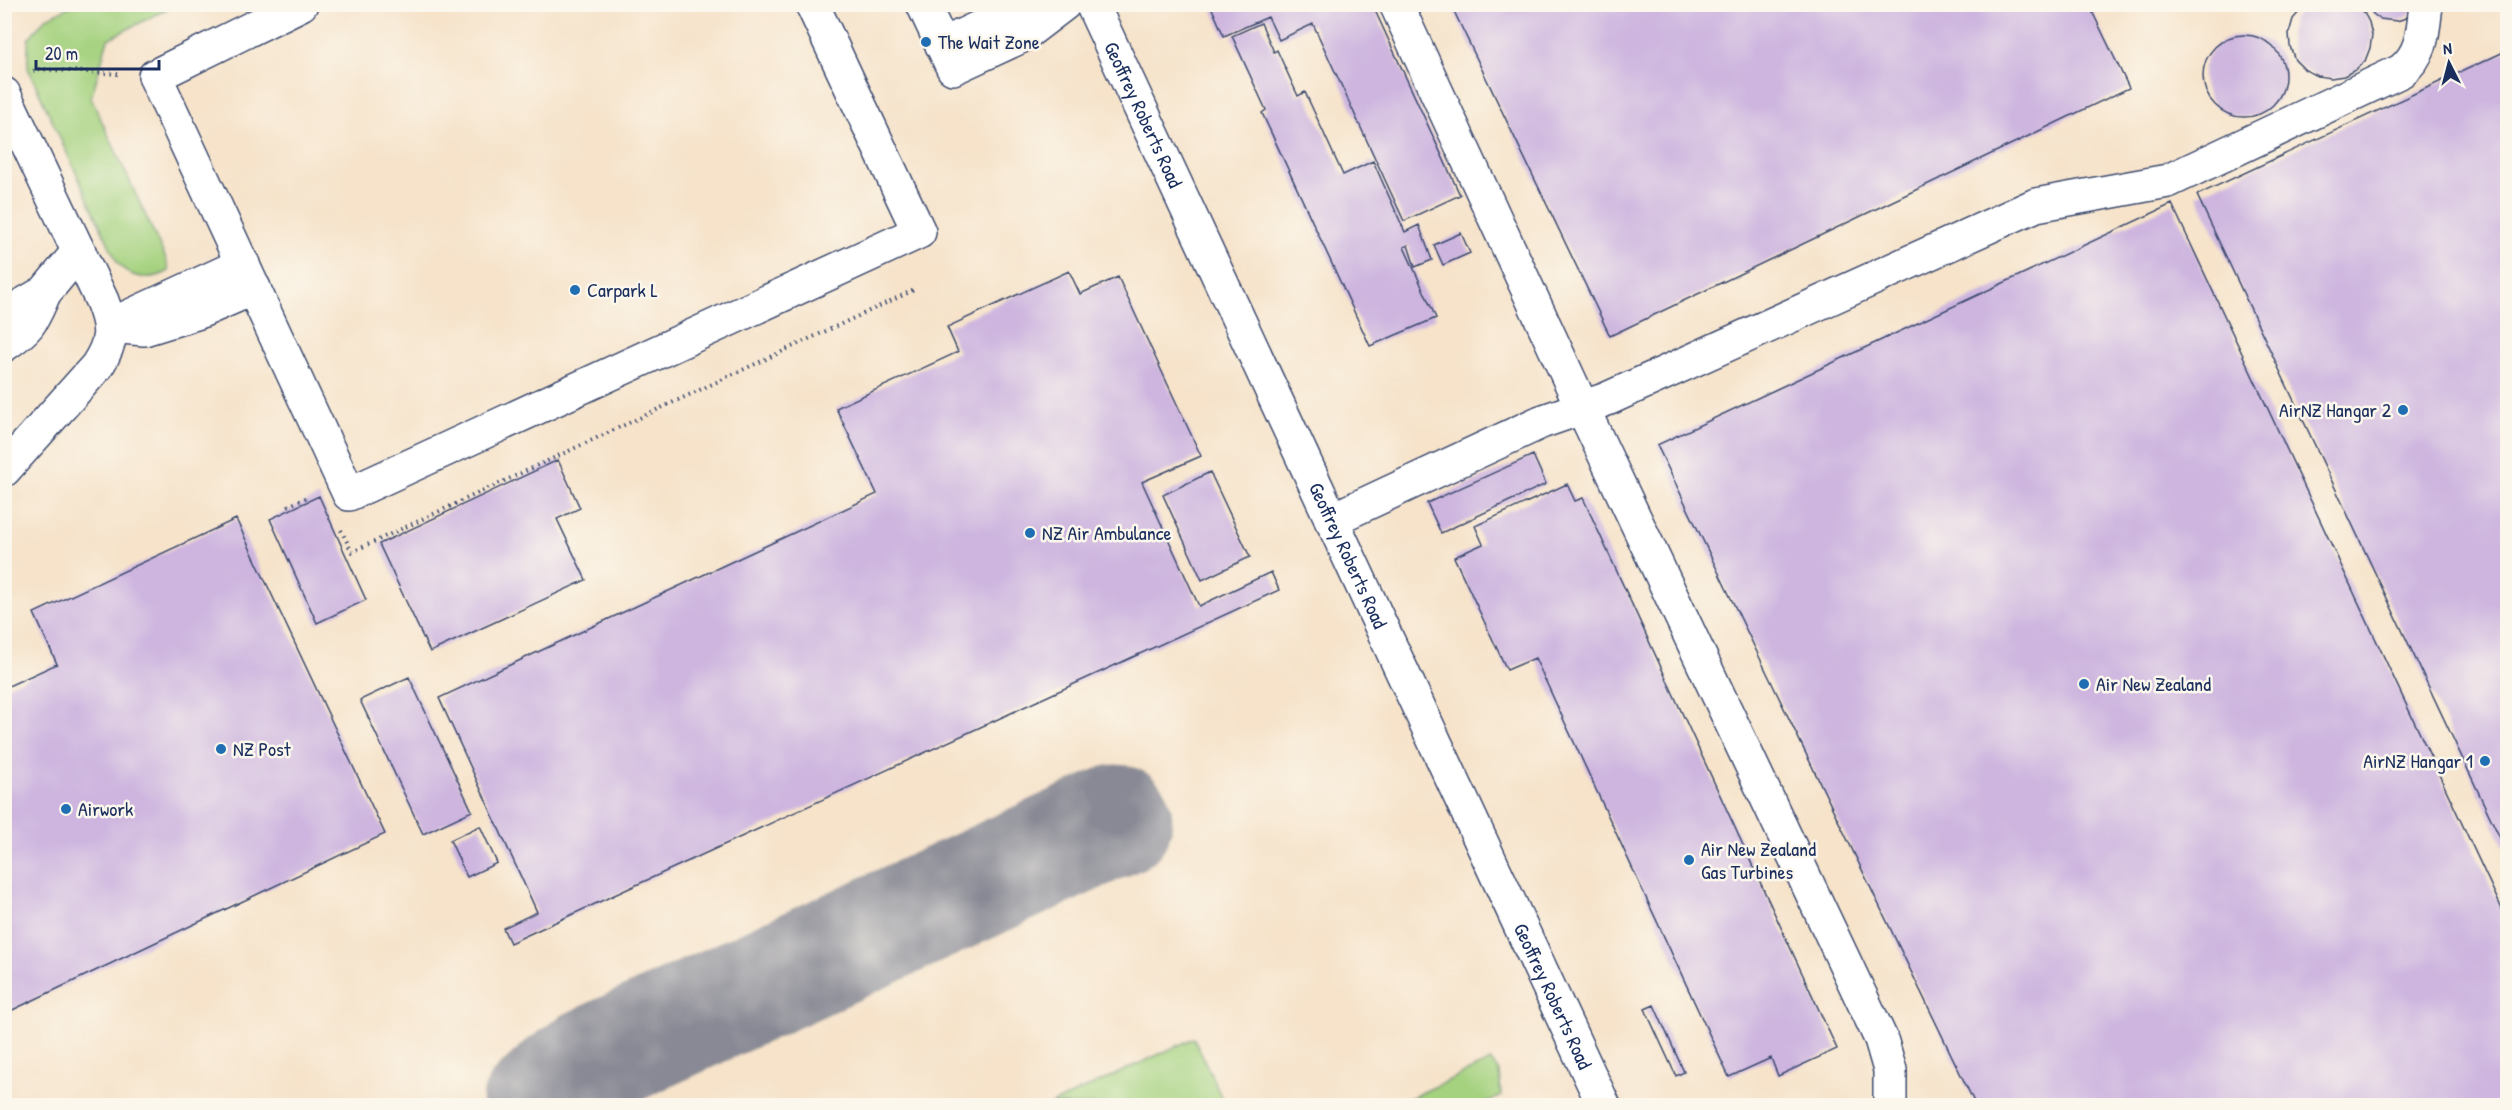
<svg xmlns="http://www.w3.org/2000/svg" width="2512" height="1110" font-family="'Patrick Hand',sans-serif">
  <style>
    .green { fill: #a5d27f; stroke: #60806e; stroke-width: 1.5 }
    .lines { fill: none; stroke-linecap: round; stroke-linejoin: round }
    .taxiway { stroke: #888994; stroke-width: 111 }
    .building { fill: #cdb5df }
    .minor-casing { stroke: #3c4a6e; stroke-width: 36 }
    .path { stroke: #3c4a6e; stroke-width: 4; stroke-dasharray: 1.5 4.5; stroke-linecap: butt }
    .minor { stroke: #fff; stroke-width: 33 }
    .poi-dot { fill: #1f6fb2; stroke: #fbf7ec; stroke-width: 2 }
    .labels { text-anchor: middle; stroke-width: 5; stroke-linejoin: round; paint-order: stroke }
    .poi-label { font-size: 20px; fill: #1b2f5e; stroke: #fbf7ec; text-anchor: start }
    .street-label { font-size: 20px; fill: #1b2f5e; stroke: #fbf7ec }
  </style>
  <rect width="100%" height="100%" fill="#fbf7ec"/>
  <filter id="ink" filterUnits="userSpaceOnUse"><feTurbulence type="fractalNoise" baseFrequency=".0167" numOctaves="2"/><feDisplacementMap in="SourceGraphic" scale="12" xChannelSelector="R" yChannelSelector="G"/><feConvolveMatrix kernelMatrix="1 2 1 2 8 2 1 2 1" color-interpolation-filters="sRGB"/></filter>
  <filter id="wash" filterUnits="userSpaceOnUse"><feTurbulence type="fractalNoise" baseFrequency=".008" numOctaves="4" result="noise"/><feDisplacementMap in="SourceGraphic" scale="24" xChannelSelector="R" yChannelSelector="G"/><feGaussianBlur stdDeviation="1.35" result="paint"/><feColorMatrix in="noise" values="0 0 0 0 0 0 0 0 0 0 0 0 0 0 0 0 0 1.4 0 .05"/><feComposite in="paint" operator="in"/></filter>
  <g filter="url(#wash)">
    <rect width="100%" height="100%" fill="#f6e3ca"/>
    <!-- green -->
    <path class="green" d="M 73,5 L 175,5 L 108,39 L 91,98 L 166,259 L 169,271 C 151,281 130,280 117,262 L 28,68 L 28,39 L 46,18 Z
      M 1194,1038 L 1225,1105 L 1050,1105 Z
      M 1491,1061 L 1499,1071 L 1501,1096 L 1480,1105 L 1395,1105 Z"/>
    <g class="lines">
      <!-- taxiway -->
      <path class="taxiway" d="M 537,1106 L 561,1084 L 590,1063 L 1117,820"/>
    </g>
    <g id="blocks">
      <!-- building -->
      <path class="building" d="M 1210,4 L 1372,4 L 1460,195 L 1404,221 L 1313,24 L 1279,40 L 1268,17 L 1224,36 Z
        M 2306,4 L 2356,4 L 2363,11 L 2369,22 L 2372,35 L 2370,48 L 2365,61 L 2355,70 L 2344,76 L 2331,78 L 2318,76 L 2305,70 L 2295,60 L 2290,46 L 2289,33 L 2293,19 Z
        M 2367,4 L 2419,4 L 2406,18 L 2397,21 L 2380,19 L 2373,14 Z
        M 1451,5 L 2089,5 L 2129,88 L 1610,336 Z
        M 1261,23 L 1274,52 L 1277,50 L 1298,96 L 1305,92 L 1343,175 L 1373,161 L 1405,232 L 1419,225 L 1432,260 L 1415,267 L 1408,245 L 1404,247 L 1436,318 L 1370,346 L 1262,113 L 1266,110 L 1232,36 Z
        M2203 76a41 41 0 1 1 82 0a41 41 0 1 1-82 0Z
        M 2508,50 L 2508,855 L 2197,195 Z
        M 2172,204 L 2508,922 L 2508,1106 L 1976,1106 L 1657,445 Z
        M 1461,233 L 1470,253 L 1443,265 L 1434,245 Z
        M 1069,271 L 1080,294 L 1118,277 L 1201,456 L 1142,482 L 1199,606 L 1271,572 L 1279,590 L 510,943 L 503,928 L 537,912 L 439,698 L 877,494 L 836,408 L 958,352 L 947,327 Z
        M 1533,455 L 1546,484 L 1441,533 L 1427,503 Z
        M 558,460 L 580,508 L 557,519 L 586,580 L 430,652 L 379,544 Z
        M 1210,472 L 1250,557 L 1202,580 L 1163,495 Z
        M 1567,484 L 1575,501 L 1583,498 L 1837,1049 L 1778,1076 L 1771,1058 L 1729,1077 L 1535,658 L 1507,670 L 1454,557 L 1483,544 L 1475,526 Z
        M 319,496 L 366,600 L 317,623 L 270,519 Z
        M 236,519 L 385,834 L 4,1014 L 4,688 L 57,664 L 34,613 Z
        M 409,677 L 472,811 L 423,834 L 360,700 Z
        M 480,826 L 497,863 L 467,877 L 450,840 Z
        M 1654,1005 L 1684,1072 L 1676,1076 L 1645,1009 Z"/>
    </g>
  </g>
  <g filter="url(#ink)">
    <use href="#blocks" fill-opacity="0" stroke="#3c4a6e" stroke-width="1.5"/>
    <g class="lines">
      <!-- minor casing -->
      <g class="minor-casing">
        <g id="minor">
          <path d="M 301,4 L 155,76 L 349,494 L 919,232 L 812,4"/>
          <path d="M 923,4 L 953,68 L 1022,36 L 1064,4"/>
          <path id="s1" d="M 1092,4 L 1604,1106"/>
          <path d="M 1396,4 L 1582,407 L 1881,1039 L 1890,1070 L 1890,1106"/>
          <path d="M 942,45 L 991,22 L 1039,4"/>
          <path d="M 4,94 L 102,301 C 113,329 113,341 97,366 L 4,470"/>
          <path d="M 4,316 L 45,292 L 79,251"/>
          <path d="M 128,317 L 243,264"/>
          <path d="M 110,326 L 144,329 L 199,312 L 254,288"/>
          <path d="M 4,345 C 30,327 31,323 43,296"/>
          <path d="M 1331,520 L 1541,422 L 1607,399 L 2036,205 L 2168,181 L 2401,71 C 2423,54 2423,31 2426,4"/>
        </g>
      </g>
      <!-- path -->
      <path class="path" d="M 33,71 L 38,69 L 118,74
        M 288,506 L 308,497
        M 341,530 L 352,552 L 914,290"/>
      <!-- minor -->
      <use href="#minor" class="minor"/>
    </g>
  </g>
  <!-- markers -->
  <g class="poi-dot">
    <circle cx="926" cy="42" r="6"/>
    <circle cx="575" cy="290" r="6"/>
    <circle cx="2403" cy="410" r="6"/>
    <circle cx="1030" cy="533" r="6"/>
    <circle cx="2084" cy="684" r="6"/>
    <circle cx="221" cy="749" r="6"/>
    <circle cx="2485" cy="761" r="6"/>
    <circle cx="66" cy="809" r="6"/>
    <circle cx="1689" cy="860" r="6"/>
  </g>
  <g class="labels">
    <!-- poi labels -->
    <g class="poi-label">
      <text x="938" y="49">The Wait Zone</text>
      <text x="587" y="297">Carpark L</text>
      <text x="2391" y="417" text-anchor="end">AirNZ Hangar 2</text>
      <text x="1042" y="540">NZ Air Ambulance</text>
      <text x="2096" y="691">Air New Zealand</text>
      <text x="233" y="756">NZ Post</text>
      <text x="2473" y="768" text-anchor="end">AirNZ Hangar 1</text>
      <text x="78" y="816">Airwork</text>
      <text x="1701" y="856">Air New Zealand<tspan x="1701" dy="23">Gas Turbines</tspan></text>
    </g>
    <!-- street labels -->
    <g class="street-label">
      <text dy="7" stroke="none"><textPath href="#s1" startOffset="122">Geoffrey Roberts Road</textPath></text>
      <text dy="7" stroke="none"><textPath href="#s1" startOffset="608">Geoffrey Roberts Road</textPath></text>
      <text dy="7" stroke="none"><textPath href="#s1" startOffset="1094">Geoffrey Roberts Road</textPath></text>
    </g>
  </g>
  <!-- margin -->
  <rect width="2512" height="1110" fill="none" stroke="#fbf7ec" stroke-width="24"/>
  <!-- north arrow -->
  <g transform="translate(2449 63) rotate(354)" stroke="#fbf7ec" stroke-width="4.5" paint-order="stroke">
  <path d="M0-4.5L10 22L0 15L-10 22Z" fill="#1b2f5e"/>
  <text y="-9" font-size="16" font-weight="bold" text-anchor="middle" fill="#1b2f5e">N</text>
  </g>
  <!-- scale -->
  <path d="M36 60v9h123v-9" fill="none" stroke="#1b2f5e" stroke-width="3"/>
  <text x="45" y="60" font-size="18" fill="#1b2f5e" stroke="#fbf7ec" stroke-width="4.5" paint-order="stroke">20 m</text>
</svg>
